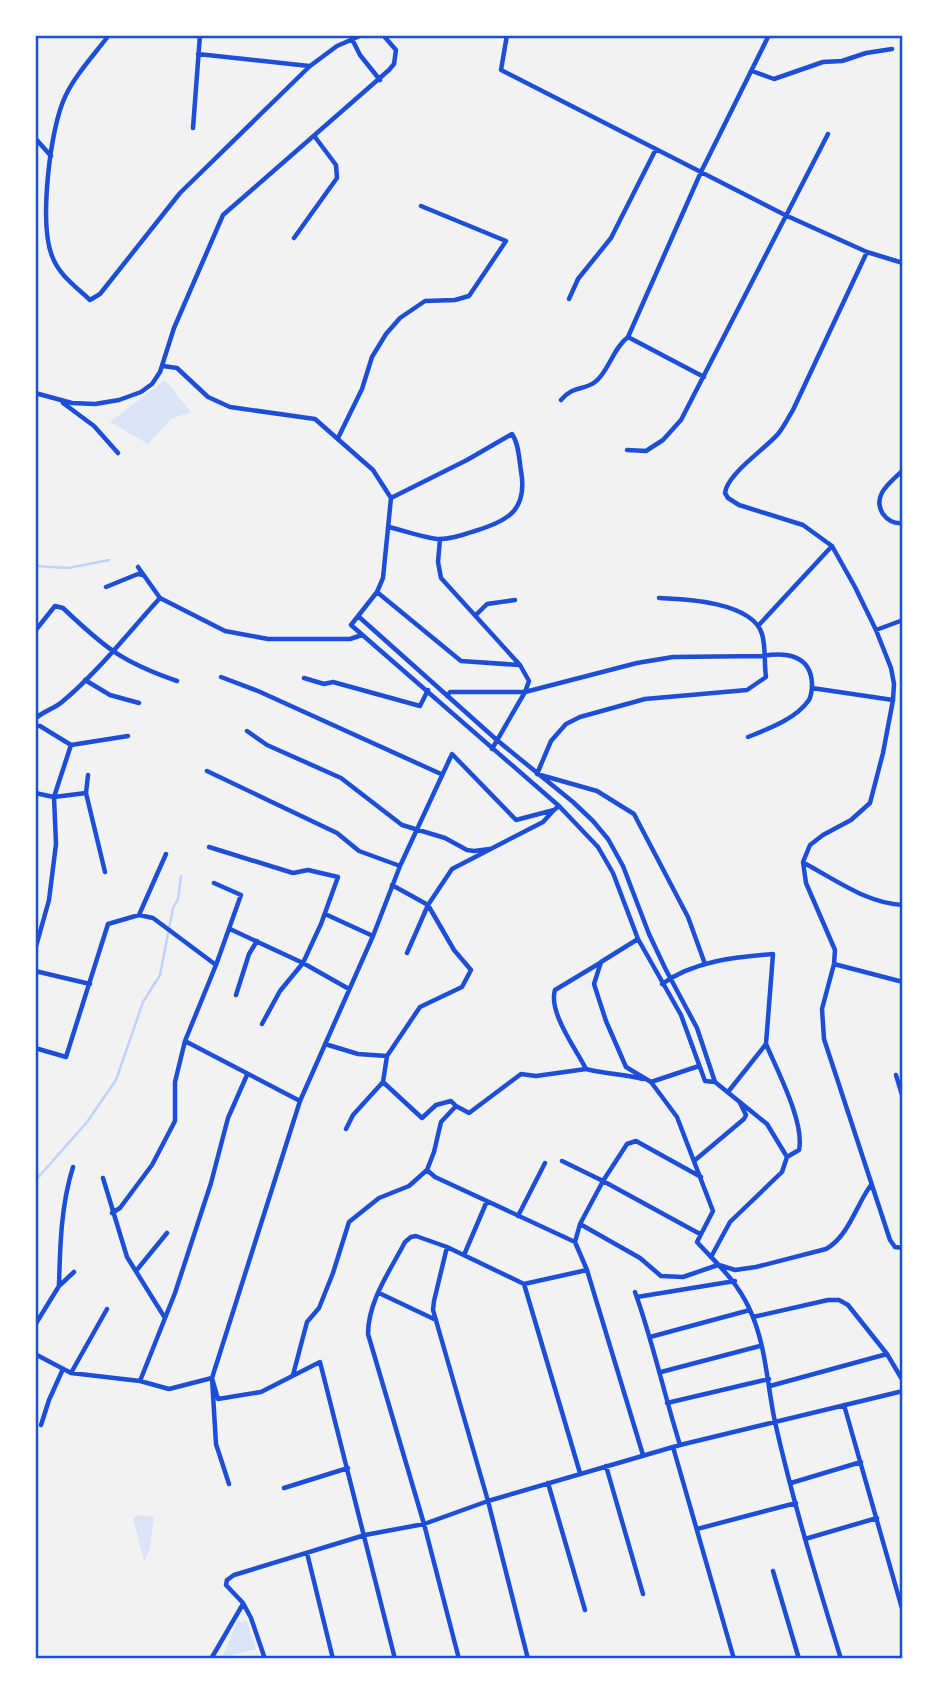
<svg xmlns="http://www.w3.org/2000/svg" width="938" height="1694" font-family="'Roboto Condensed',sans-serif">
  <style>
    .green { fill: #dbe4f7 }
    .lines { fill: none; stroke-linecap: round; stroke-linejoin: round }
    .stream { stroke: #bfd3fe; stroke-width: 2.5 }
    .minor { stroke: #1d4ed8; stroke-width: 4.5 }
    .neatline { fill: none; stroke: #1d4ed8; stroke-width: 2.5 }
  </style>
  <rect width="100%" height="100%" fill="#f2f2f2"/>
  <!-- green -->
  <path class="green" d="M 165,380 L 191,412 L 171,419 L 148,444 L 110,422 Z
    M 140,1515 L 154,1517 L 150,1549 L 144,1561 L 133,1518 Z
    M 247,1621 L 256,1649 L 222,1658 L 237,1622 Z"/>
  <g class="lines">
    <!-- stream -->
    <path class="stream" d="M 35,566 L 68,568 L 109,560
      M 35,1181 L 87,1122 L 116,1080 L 143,1002 L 160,975 L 173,908 L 178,899 L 181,876"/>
    <!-- minor -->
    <path class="minor" d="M 109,35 C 94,55 75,75 65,97 C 50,128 39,223 52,256 C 59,275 75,286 90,300 L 100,294 L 180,193 L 310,66 L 337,46 L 362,35
      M 507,35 L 501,70 L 785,215 L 867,252 L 903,263
      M 352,39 L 360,55 L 380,80
      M 198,54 L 309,66
      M 752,71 L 774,79 L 823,62 L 842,61 L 866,53 L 892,49
      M 193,128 L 200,35
      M 35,138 L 51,156
      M 294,238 L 337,178 L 336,165 L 315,137
      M 867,252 L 793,410 C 788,418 784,427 778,434 C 764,450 727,474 725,493 L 728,498 L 739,505 L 803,525 L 832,546 L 855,587 L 876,630 L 891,668 L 894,684 L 893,700 L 883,753 L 870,803 L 851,820 L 823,835 L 810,845 L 803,862 L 806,883 L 835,950 L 834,964 L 822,1009 L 824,1039 L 890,1240 L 895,1247 L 903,1248
      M 569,299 L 578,279 L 611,238 L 656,149
      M 628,337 L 704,377
      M 163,366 L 177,368 L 208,397 L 230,407 L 315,419 L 373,470 L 391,498 L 383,578 L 377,592 L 351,625 L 559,806 L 598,847 L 613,873 L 638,939 L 681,1015 L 705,1081 L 715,1082
      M 35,393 L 72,403 L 95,404 L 119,400 L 141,392 L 152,384 L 160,372 L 174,328 L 223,215 L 389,70 L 394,64 L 396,50 L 383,35
      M 561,400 C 574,385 583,391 595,382 C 608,373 613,348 628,337 L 701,172 L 769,35
      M 63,403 L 94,426 L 118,453
      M 338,438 L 362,389 L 372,357 L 386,334 L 400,318 L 425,301 L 455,300 L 469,296 L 506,241 L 421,206
      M 627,450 L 646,451 L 663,440 L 681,420 L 828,134
      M 903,470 C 891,482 871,495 883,514 C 888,521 894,524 903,523
      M 389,527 C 405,531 421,537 437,539 C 449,540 463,535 475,531 C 508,521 528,510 521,471 C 519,459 519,444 512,434 L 467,460 L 391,498
      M 440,539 L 438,562 L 441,578 L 520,665 L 529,681 L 525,692 L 492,749
      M 138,567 L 160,598 L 225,631 L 268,639 L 350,639 L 362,635
      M 106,587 L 138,574 L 143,575
      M 377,592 L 461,661 L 519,665
      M 659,598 C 686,599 752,602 762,634 C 766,647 764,664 766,677 L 747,690 L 645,699 L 580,717 L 566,724 L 551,741 L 537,774 L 597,791 L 634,814 L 688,917 L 705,964
      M 476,615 L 487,604 L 515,600
      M 358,616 L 498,741 L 573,802 L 593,821 L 608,839 L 623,866 L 649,934 L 666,970 L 697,1028 L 715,1082 L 767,1124 L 787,1157
      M 758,626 L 832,546
      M 876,630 L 903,620
      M 35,631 L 55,606 L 63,608 C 105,648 122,662 177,681
      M 221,677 L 258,691 L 441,774
      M 304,678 L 324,684 L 333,682 L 420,706 L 428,690
      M 85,680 L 110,695 L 139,703
      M 812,688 L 893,700
      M 447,696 L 450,692 L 525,692 L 637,663 L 673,657 L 763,656 C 786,652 811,655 812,684 C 812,690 812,694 809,700 C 796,719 768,729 748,737
      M 35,719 C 43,711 54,709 62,702 C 98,672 128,633 160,598
      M 35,726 L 40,726 L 71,745 L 128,736
      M 247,731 L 267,745 L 341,778 L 402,825 L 445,838 L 467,850 L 474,851 L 490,849
      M 207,771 L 337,833 L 359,851 L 400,866
      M 35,793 L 54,797 L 86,793 L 105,872
      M 86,793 L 88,775
      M 209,847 L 293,873 L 308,870 L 338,877 L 321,924 L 303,963 L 280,991 L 262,1024
      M 804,863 C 836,880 866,903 903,905
      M 325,914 L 373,936
      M 139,915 L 166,854
      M 230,929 L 303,963 L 349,989
      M 638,939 L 601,962 L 594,984 L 606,1021 L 626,1067 L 651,1082 L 677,1117 L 713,1211 L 697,1242 C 717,1264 736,1280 749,1308 C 766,1343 767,1385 775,1422 C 793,1502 817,1581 841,1659
      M 35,950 L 49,900 L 56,844 L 54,797 L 71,745
      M 407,953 L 428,905 L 452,869 L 543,822 L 553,811
      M 600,963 L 555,990 C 548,1012 576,1049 586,1069 C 605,1074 624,1074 643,1079
      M 834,964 L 903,982
      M 35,971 L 90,984
      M 662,984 C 694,961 735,957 773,954 L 766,1044 L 728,1092
      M 236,995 L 249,954 L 257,941
      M 185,1041 L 300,1101
      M 325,1044 L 358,1054 L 387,1056
      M 766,1044 C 777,1070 805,1123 799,1150 L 787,1157
      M 35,1048 L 66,1057 L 108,924 L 139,915 L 153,918 L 216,965
      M 896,1075 L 903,1098
      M 651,1082 L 699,1066
      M 456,1106 L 469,1113 L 521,1074 L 536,1076 L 586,1069
      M 346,1129 L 353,1115 L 383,1082
      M 562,1161 L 603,1181 L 700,1234
      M 694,1161 L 744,1119 L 746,1115 L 740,1103
      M 427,1170 L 435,1177 L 575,1242
      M 103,1178 L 127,1257 L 165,1318
      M 112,1213 L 120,1208 L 152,1165 L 175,1121 L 175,1082 L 185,1041 L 216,965 L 241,895 L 214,883
      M 518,1216 L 545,1163
      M 580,1224 L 640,1258 L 661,1276 L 683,1277 L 718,1265
      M 447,1247 L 434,1301 L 433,1310 L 488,1501 L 528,1659
      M 464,1255 L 487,1201
      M 711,1257 L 730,1222 L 782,1172 L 787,1157
      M 719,1265 L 735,1270 L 756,1267 L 826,1249 C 849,1236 856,1205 871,1185
      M 136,1271 L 167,1233
      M 524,1284 L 580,1473
      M 59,1286 C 60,1246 61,1205 73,1167
      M 635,1292 C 653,1342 664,1394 680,1445
      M 379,1293 L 436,1320
      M 637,1297 L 735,1281
      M 753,1317 L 828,1300 L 839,1300 L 848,1305 L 887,1354 L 903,1381
      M 35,1325 L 59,1286 L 74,1272
      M 650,1337 L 750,1310
      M 35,1354 L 71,1373 L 140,1381 L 169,1389 L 212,1378 L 218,1399 L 261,1392 L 320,1362 L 395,1659
      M 661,1372 L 760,1346
      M 71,1373 L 107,1309
      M 293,1375 L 307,1322 L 319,1308 L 333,1273 L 349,1222 L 379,1198 L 409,1186 L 427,1170 L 434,1152 L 441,1122 L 456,1106 L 451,1101 L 436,1105 L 422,1118 L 383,1082 L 387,1056 L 420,1007 L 462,987 L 471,970 L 454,950 L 428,905 L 392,885
      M 140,1381 L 175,1293 L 211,1183 L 228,1118 L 247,1075
      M 770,1386 L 887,1354
      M 667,1403 L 769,1379
      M 844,1405 L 903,1612
      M 41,1425 L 49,1400 L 63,1369
      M 673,1447 L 734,1659
      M 643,1455 L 587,1270 L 575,1242 L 580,1224 L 603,1181 L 627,1144 L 636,1141 L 701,1177
      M 606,1466 L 643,1594
      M 548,1483 L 585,1610
      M 791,1483 L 861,1462
      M 229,1484 L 216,1444 L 212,1378 L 300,1101 L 373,936 L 400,866 L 452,754 L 516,820 L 554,810 L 559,806
      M 284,1488 L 348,1468
      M 697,1529 L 796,1503
      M 805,1539 L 877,1518
      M 307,1553 L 333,1659
      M 773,1571 L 799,1659
      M 211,1659 L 243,1604
      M 265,1659 L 251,1618 L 243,1603 L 226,1585 L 227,1580 L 234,1575 L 365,1535 L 424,1524 L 488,1501 L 680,1445 L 903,1391
      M 459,1659 L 424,1524 L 368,1334 C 368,1301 390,1271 405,1242 L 411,1237 L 416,1236 L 447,1247 L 524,1284 L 587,1270"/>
  </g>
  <!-- border -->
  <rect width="938" height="1694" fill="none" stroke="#ffffff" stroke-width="74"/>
  <rect x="37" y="37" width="864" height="1620" class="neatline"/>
</svg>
